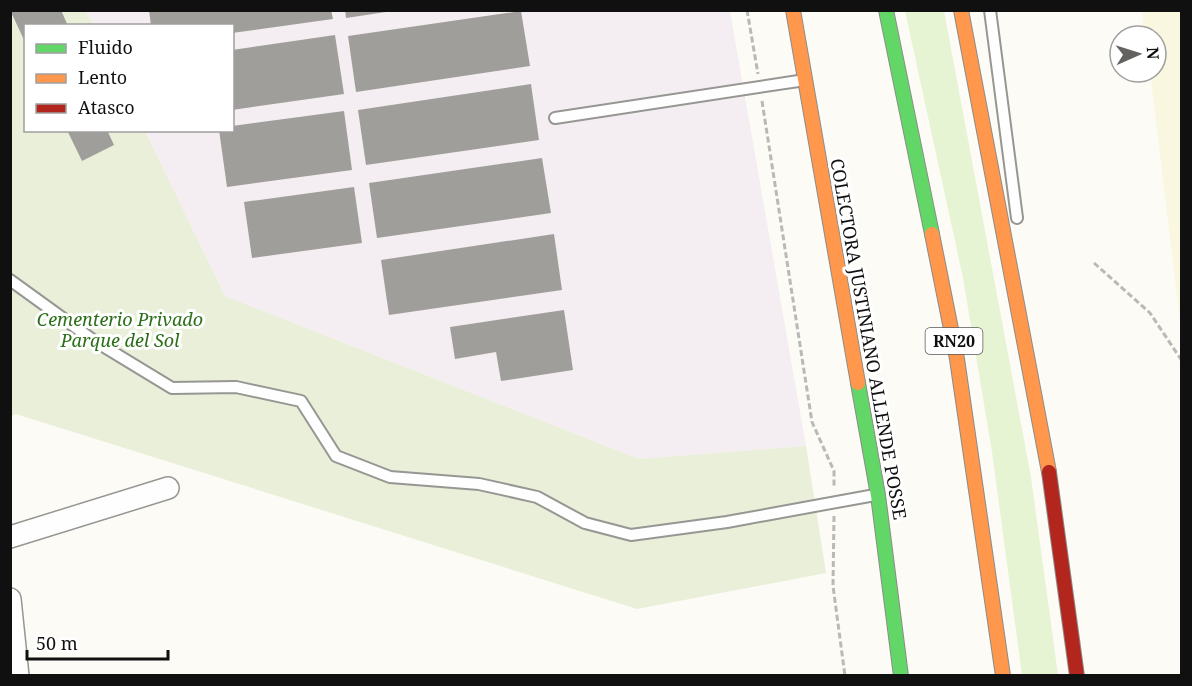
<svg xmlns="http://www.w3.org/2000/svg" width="1192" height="686" font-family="'Noto Serif',serif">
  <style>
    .industrial { fill: #f4eef2 }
    .farmland { fill: #faf7e0 }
    .green { fill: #e7f4d3 }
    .cemetery { fill: #e9efd8 }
    .building { fill: #a09e9a }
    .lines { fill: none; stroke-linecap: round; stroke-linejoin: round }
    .lane-casing { stroke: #969693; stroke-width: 14 }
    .street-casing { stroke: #969693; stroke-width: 24 }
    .fast-casing { stroke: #8d8c8a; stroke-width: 16 }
    .slow-casing { stroke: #8d8c8a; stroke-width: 16 }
    .jam-casing { stroke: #8d8c8a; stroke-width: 16 }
    .path { stroke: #b9b9b8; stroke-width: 3; stroke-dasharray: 6 3; stroke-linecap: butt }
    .lane { stroke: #fffefe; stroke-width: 10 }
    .street { stroke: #fffefe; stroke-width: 21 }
    .fast { stroke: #63d668; stroke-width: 14 }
    .slow { stroke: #ff974d; stroke-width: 14 }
    .jam { stroke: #b3261e; stroke-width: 14 }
    .labels { text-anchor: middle; stroke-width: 6; stroke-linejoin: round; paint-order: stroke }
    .shield { fill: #fff; stroke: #585858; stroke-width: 1.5 }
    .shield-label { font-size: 16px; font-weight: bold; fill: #101010 }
    .park-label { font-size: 18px; font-style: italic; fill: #2c6f19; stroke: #fff }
    .street-label { font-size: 18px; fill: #101010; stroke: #fff }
  </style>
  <rect width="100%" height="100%" fill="#fcfbf5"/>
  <!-- industrial -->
  <path class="industrial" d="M 86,11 L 730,11 L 806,446 L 639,459 L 225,296 L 145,131 L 232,130 L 232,26 L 93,25 Z"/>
  <!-- farmland -->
  <path class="farmland" d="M 1142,11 L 1181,11 L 1181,328 L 1150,72 L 1156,72 L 1156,36 L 1145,36 Z"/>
  <!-- green -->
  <path class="green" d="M 905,11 L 944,11 L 1031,477 L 1058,675 L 1022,675 L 992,452 L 963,278 Z"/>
  <!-- cemetery -->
  <path class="cemetery" d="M 11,11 L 86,11 L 93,25 L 26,26 L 26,130 L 145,131 L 225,296 L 639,459 L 806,446 L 826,573 L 637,609 L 16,414 L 11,416 Z"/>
  <!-- building -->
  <path class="building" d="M 10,10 L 61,10 L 68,26 L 26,26 L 26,44 Z
    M 149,10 L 331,10 L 333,19 L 232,33 L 232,26 L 151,26 Z
    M 345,10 L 386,10 L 386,12 L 346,18 Z
    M 521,11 L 530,66 L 356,92 L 348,36 Z
    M 335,35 L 344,94 L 232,110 L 232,50 Z
    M 531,84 L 539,140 L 366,165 L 358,110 Z
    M 344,111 L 352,170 L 227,187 L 219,130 L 232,130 L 232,126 Z
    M 67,130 L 107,130 L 114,145 L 82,161 Z
    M 542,158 L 551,213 L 377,238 L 369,183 Z
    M 354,187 L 362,243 L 252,258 L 244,202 Z
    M 554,234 L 562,290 L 389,315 L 381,260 Z
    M 564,310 L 573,370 L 501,381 L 496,352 L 455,359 L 450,327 Z"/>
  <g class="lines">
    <!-- lane casing -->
    <g class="lane-casing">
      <path id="lane" d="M 990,10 L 1017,218
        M 555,118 L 805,80
        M 10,280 L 93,340 L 172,388 L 236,387 L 301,401 L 336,456 L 390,477 L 479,484 L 537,497 L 585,523 L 631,535 L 727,522 L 875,495"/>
    </g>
    <!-- street casing -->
    <g class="street-casing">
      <path id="street" d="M 10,537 L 168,488
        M 10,599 L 18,676"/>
    </g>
    <!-- fast casing -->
    <g class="fast-casing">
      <path id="fast" d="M 886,10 L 932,234
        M 858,383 L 878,495 L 901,676"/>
    </g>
    <!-- slow casing -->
    <g class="slow-casing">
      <path id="slow" d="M 793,10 L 858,383
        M 961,10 L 1049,472
        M 932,234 L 957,359 L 1003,676"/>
    </g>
    <!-- jam casing -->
    <g class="jam-casing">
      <path id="jam" d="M 1049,472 L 1077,676"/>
    </g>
    <!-- path -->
    <path class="path" d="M 747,10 L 758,74
      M 762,101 L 812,422 L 834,471 L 834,488
      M 1094,263 L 1150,313 L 1182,361
      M 834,516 L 833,586 L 845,676"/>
    <!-- lane -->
    <use href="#lane" class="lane"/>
    <!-- street -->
    <use href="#street" class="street"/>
    <!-- fast -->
    <use href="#fast" class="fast"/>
    <!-- slow -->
    <use href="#slow" class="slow"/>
    <!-- jam -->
    <use href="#jam" class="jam"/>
  </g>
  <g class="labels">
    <!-- shield labels -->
    <rect class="shield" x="925.5" y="328" width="57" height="26" rx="4.5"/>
    <g class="shield-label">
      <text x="954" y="347">RN20</text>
    </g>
    <!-- park labels -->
    <g class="park-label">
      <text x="120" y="326">Cementerio Privado<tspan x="120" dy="21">Parque del Sol</tspan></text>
    </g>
    <!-- street labels -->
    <g class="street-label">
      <text transform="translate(868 339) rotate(80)" y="6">COLECTORA JUSTINIANO ALLENDE POSSE</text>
    </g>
  </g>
  <!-- border -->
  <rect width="1192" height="686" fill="none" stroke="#101010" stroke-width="24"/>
  <!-- legend -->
  <rect x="24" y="24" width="210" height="108" fill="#ffffff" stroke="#9f9f9f" stroke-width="1.5"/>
  <rect x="36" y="44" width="30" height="9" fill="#63d668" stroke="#9f9f9f" stroke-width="1.5"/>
  <text x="78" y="54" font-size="18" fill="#101010">Fluido</text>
  <rect x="36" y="74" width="30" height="9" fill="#ff974d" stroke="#9f9f9f" stroke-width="1.5"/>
  <text x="78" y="84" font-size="18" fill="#101010">Lento</text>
  <rect x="36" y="104" width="30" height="9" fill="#b3261e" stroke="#9f9f9f" stroke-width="1.5"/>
  <text x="78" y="114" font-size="18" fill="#101010">Atasco</text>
  <!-- north arrow -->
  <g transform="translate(1138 54) rotate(87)"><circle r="28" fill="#ffffff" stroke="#9f9f9f" stroke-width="1.5"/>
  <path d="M0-4.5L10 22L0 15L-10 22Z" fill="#636260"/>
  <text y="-9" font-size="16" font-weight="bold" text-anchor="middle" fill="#101010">N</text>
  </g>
  <!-- scale -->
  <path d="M27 650v9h141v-9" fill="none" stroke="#101010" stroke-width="3"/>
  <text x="36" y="650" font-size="18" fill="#101010" stroke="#ffffff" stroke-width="4.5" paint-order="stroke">50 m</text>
</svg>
